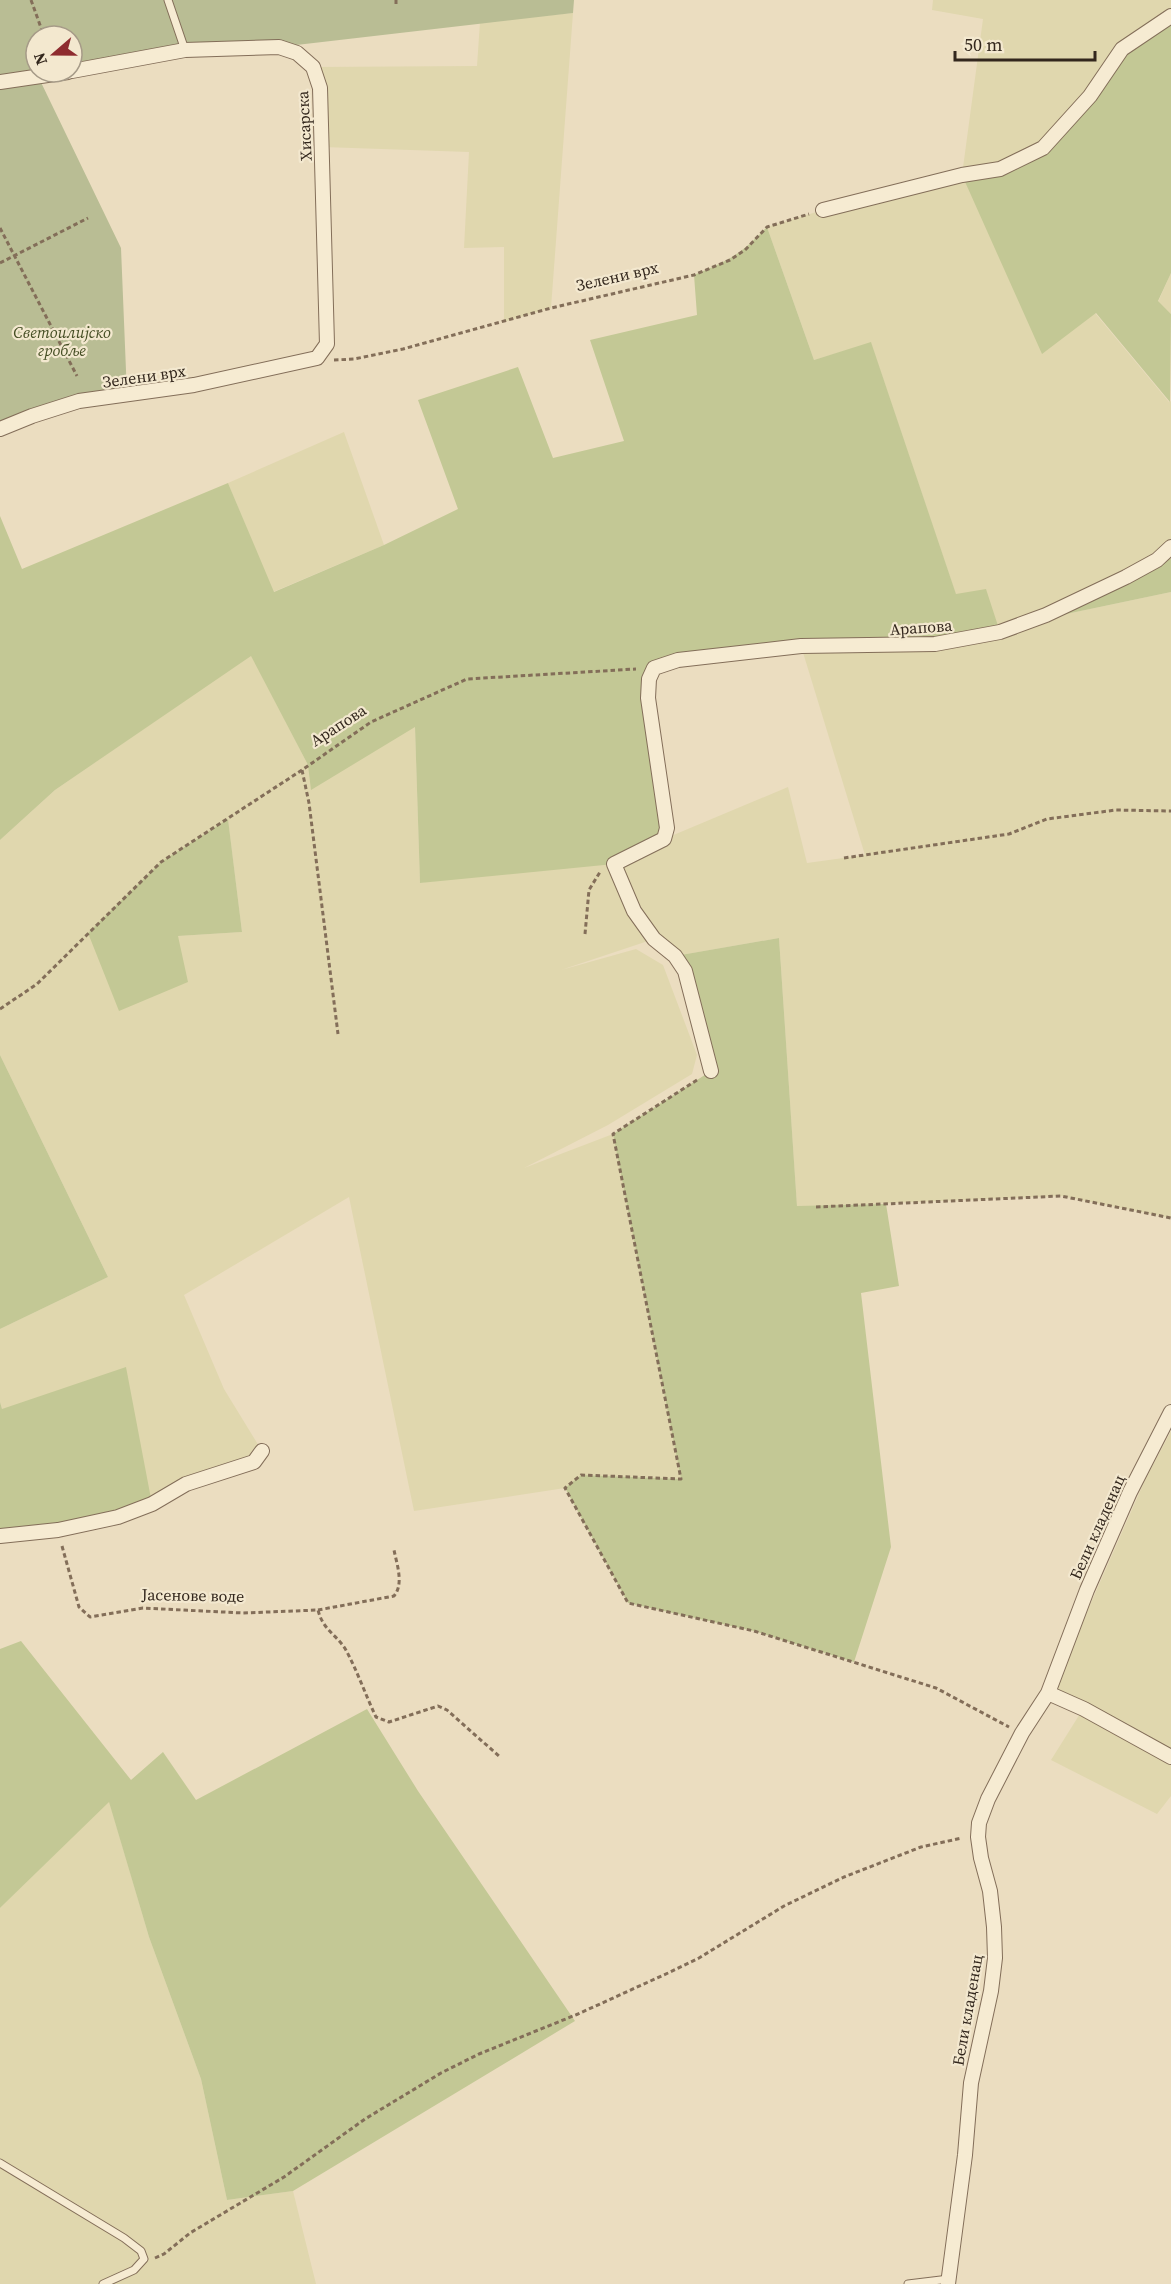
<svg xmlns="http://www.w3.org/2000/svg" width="1171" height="2284" font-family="'Source Serif 4',serif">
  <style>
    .farmland { fill: #e0d7ae; fill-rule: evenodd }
    .green { fill: #c3c895 }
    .cemetery { fill: #b9bd94 }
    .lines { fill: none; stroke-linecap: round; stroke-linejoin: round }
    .service-casing { stroke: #836e59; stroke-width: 9 }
    .minor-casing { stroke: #836e59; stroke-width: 16 }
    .path { stroke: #836e59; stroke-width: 3; stroke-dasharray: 4.5 3; stroke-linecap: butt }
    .service { stroke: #f6ebd2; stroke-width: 7 }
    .minor { stroke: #f6ebd2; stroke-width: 14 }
    .labels { text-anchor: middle; stroke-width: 4.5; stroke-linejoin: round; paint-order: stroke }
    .street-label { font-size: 16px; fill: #33271d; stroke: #f3e8cf }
    .park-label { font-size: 16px; font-style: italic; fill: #454e24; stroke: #f3e8cf }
  </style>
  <rect width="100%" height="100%" fill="#ebddc0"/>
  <!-- farmland -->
  <path class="farmland" d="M 933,0 L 1171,0 L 1171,16 L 1042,353 L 1095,313 L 1169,402 L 1171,401 L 1171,559 L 1157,560 L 1009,630 L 1071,613 L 1171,592 L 1171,1218 L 1061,1196 L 797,1207 L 779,938 L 675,956 L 654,939 L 561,970 L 636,949 L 663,965 L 697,1055 L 692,1074 L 608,1125 L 524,1168 L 613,1134 L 681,1479 L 581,1475 L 565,1488 L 414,1511 L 349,1197 L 184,1295 L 224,1389 L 262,1451 L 152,1504 L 2,1409 L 0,1402 L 0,1329 L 108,1277 L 0,1055 L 0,840 L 55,790 L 251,655 L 308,765 L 415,727 L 420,883 L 664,839 L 788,787 L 807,863 L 865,855 L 801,646 L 956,595 L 871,343 L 814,360 L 767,227 L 823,210 L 962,175 L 983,19 L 932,10 ZM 228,820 L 242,932 L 178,936 L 161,862 Z
    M 573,13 L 551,308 L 504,322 L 504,247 L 464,248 L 469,152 L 323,147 L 313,67 L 477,66 L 480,22 Z
    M 1171,273 L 1171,314 L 1158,302 Z
    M 344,432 L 384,545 L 273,592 L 228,483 Z
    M 1171,1431 L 1171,1796 L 1157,1814 L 1051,1760 L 1083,1709 L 1053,1695 L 1086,1614 L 1145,1480 Z
    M 109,1801 L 149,1937 L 201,2079 L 227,2200 L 293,2191 L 316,2284 L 0,2284 L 0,1908 Z"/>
  <!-- green -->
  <path class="green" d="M 1171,16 L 1171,273 L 1158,301 L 1171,314 L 1170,402 L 1096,313 L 1042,354 L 962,175 L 1043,148 L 1122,49 Z
    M 767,227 L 814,360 L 871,342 L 956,594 L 986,589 L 1000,632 L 1157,560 L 1171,559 L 1171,592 L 1071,613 L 1000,632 L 678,660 L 649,679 L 664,839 L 614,864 L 420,883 L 415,727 L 311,790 L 308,765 L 251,656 L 55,790 L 0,840 L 0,516 L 22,569 L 228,483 L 274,592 L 384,545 L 458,509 L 418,400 L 518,367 L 553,458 L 624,441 L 590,340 L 697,315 L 694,275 C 730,260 740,255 767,227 Z
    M 228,819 L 242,932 L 178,936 L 188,982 L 119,1011 L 88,933 L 161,862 Z
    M 779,938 L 797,1206 L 886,1204 L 899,1286 L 861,1293 L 891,1547 L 854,1662 L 754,1631 L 628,1603 L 565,1488 L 581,1475 L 681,1479 L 613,1134 L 711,1071 L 675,956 Z
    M 0,1055 L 108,1277 L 0,1329 Z
    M 126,1367 L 152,1504 L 0,1536 L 0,1402 L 2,1409 Z
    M 21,1641 L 131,1780 L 163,1752 L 196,1800 L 367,1709 L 418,1791 L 575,2021 L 293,2191 L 227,2200 L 201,2079 L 149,1937 L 109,1802 L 0,1908 L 0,1649 Z"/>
  <!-- cemetery -->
  <path class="cemetery" d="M 0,0 L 574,0 L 573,13 L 279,47 L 185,50 L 72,71 L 72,36 L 36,36 L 36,72 L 121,248 L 127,395 L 79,401 L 0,429 Z"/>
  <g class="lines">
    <!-- service casing -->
    <g class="service-casing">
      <path id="service" d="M 168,0 L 185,50
        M 0,2163 L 124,2238 L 141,2251 L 144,2259 L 134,2270 L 103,2284
        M 908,2284 L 949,2279"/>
    </g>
    <!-- minor casing -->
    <g class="minor-casing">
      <path id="minor" d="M 0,82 L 68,72
        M 823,210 L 962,175 L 1000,169 L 1043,148 L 1090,96 L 1122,49 L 1171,16
        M 0,429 L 32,416 L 79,401 L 194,385 L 317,358 L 327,344 L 320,88 L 313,67 L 297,53 L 279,47 L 185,50 L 72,71
        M 711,1071 L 685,971 L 675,956 L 654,939 L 634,911 L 614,864 L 664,839 L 667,828 L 648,698 L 649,679 L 654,668 L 678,660 L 801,646 L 935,644 L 1000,632 L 1046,615 L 1126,577 L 1157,560 L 1171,547
        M 0,1536 L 58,1530 L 118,1517 L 152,1504 L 186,1484 L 254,1462 L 262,1451
        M 1048,1693 L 1084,1709 L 1171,1757
        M 948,2284 L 965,2155 L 971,2083 L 991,1991 L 995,1958 L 994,1927 L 990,1891 L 981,1858 L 978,1837 L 979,1823 L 988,1799 L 1022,1733 L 1048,1693 L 1087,1590 L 1130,1492 L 1171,1412"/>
    </g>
    <!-- path -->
    <path class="path" d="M 31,0 L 44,36
      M 396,4 L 396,0
      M 0,228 L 77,376
      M 0,263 L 88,218
      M 334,360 L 354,359 L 403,349 L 551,308 L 694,275 L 730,260 L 745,250 L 767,227 L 809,214
      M 302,770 L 309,803 L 338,1034
      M 844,858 L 1009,834 L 1047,819 L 1116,810 L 1171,811
      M 585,934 L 589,890 L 600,872
      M 0,1009 L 37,984 L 161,862 L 302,770 L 371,722 L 467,679 L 636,669
      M 697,1080 L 613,1134 L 681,1479 L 581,1475 L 565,1488 L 628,1603 L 754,1631 L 936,1688 L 1009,1727
      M 816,1207 L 1061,1196 L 1171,1218
      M 62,1546 L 79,1607 L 90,1617 L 143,1608 L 243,1613 L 318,1610 C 323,1631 339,1636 347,1652 C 358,1673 366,1696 376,1717 L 389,1722 L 438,1706 L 447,1710 L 500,1757
      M 318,1610 L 394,1596 C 404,1584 397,1565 394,1550
      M 155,2258 L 164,2254 L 190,2233 L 284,2177 L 365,2119 L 441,2073 L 479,2054 L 578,2014 L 668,1973 L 699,1958 L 784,1906 L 844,1877 L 921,1847 L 962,1838"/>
    <!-- service -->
    <use href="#service" class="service"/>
    <!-- minor -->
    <use href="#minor" class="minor"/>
  </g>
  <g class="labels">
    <!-- street labels -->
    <g class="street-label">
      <text transform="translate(304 126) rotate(-93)" y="6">Хисарска</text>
      <text transform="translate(617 276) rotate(-13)" y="6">Зелени врх</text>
      <text transform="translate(144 376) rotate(-8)" y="6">Зелени врх</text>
      <text transform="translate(921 627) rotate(-4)" y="6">Арапова</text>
      <text transform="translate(338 725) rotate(-33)" y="6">Арапова</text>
      <text transform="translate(1097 1527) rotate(-66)" y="6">Бели кладенац</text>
      <text transform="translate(193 1595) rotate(1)" y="6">Јасенове воде</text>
      <text transform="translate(967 2010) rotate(-80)" y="6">Бели кладенац</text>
    </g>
    <!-- park labels -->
    <g class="park-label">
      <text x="62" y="338">Светоилијско<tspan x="62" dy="18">гробље</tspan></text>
    </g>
  </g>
  <!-- north arrow -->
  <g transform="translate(54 54) rotate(250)"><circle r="28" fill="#f3e8cf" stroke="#a69b88" stroke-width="1.5"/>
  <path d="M0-4.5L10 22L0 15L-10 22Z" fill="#8e2c2f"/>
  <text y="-9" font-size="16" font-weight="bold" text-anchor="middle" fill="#33271d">N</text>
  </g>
  <!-- scale -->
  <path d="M955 51v9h140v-9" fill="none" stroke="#33271d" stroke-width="3"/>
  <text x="964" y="51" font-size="18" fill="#33271d" stroke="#f3e8cf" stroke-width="4.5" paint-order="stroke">50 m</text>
</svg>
